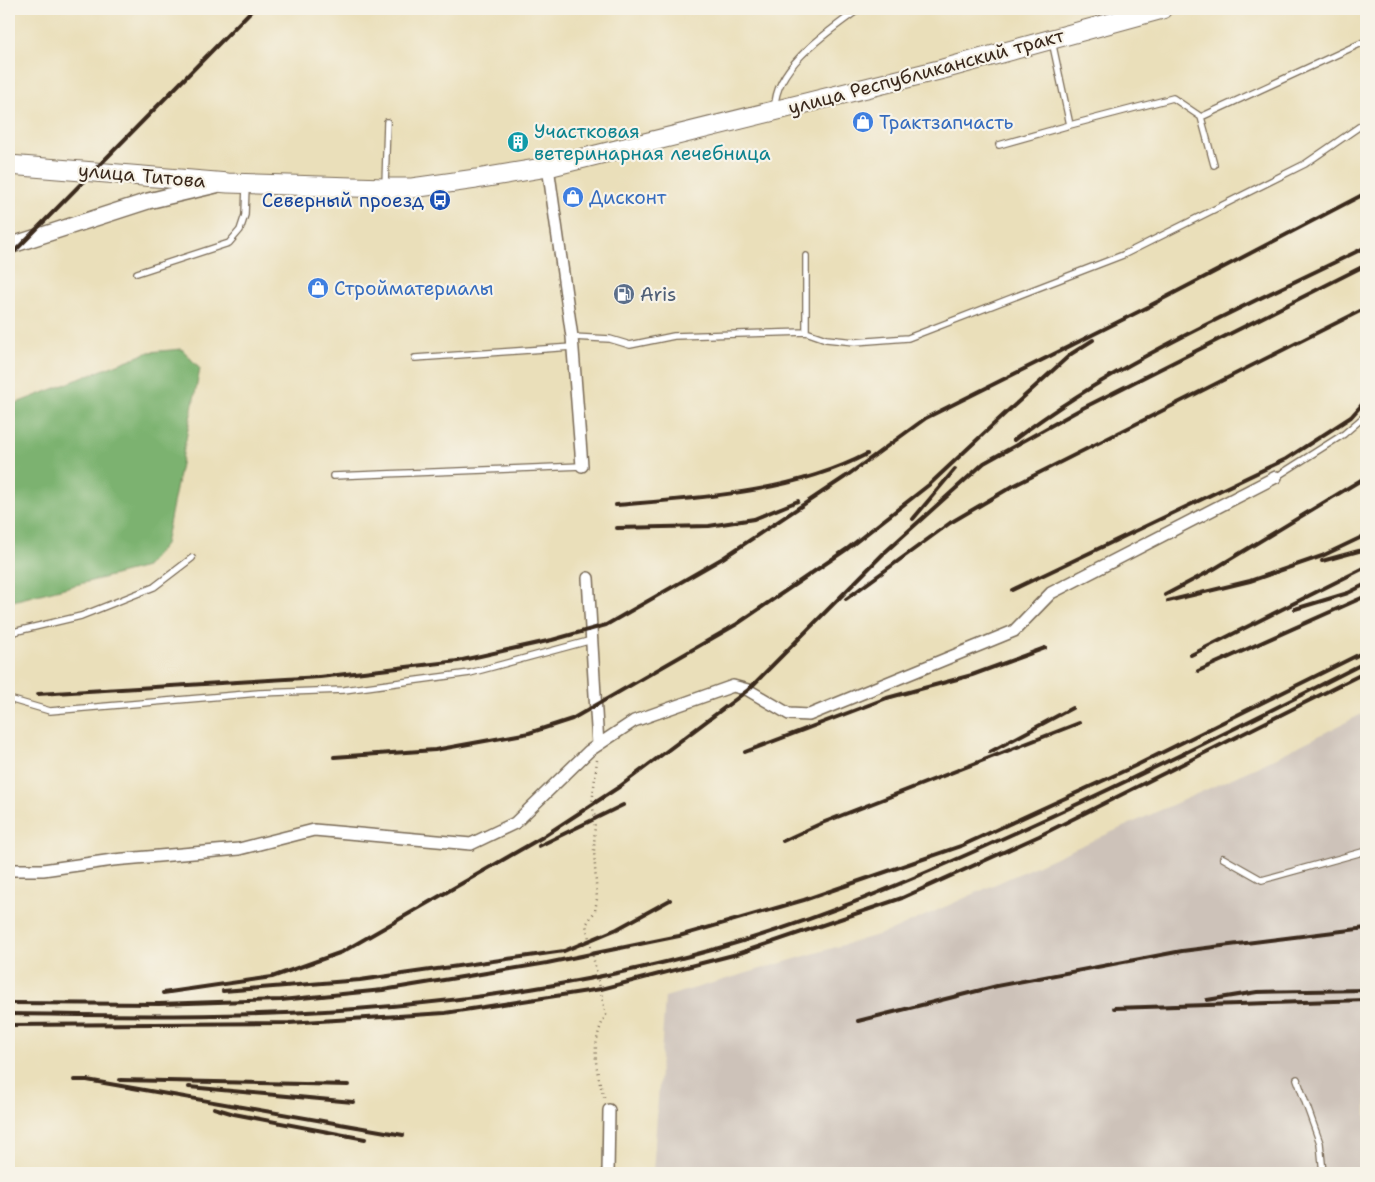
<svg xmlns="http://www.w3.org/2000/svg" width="1375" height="1182" font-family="'Shantell Sans',sans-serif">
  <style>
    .industrial { fill: #cdc2b9 }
    .forest { fill: #7bb270; stroke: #5b6e47 }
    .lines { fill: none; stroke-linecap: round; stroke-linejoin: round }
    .service-casing { stroke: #786955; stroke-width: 8 }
    .minor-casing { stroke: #786955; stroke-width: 14 }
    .tertiary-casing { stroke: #786955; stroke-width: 18 }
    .primary-casing { stroke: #786955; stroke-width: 21 }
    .path { stroke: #786955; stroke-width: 2.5; stroke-dasharray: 1 4; stroke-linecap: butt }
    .service { stroke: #fff; stroke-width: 5.5 }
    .minor { stroke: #fff; stroke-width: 11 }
    .tertiary { stroke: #fff; stroke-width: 15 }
    .primary { stroke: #fff; stroke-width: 19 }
    .rail { stroke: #3b2a1e; stroke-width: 4 }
    .labels { text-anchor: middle; stroke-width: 4.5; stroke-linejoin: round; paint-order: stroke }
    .street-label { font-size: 19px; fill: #3b2a1e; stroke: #f7f3e8 }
    .shop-label { font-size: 19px; fill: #366cbe; stroke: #f7f3e8; text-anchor: start }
    .culture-label { font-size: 19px; fill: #0d838f; stroke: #f7f3e8; text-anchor: start }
    .transit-label { font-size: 19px; fill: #164399; stroke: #f7f3e8; text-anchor: end }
    .service-label { font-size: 19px; fill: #4e5e75; stroke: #f7f3e8; text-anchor: start }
  </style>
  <rect width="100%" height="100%" fill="#f7f3e8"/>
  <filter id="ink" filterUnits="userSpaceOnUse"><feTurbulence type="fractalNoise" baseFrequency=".02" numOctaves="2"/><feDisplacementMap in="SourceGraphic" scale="10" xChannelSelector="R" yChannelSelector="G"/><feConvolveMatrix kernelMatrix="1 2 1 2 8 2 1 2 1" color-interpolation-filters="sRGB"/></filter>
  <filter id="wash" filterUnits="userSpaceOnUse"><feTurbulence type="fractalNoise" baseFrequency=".0096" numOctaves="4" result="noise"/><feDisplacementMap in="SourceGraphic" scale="20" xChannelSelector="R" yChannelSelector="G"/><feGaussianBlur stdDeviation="1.12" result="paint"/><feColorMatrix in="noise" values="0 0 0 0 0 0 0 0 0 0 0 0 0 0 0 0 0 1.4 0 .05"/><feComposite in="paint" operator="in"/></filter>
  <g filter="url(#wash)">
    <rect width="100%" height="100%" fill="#eadfba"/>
    <!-- industrial -->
    <path class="industrial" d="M 1366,712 L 1366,1173 L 653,1173 L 665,997 L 891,931 L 1259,766 Z"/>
    <!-- forest -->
    <path class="forest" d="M 182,349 L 200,369 L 165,544 L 146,567 L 9,602 L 9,406 L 149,352 Z"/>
  </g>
  <g filter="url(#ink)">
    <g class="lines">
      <!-- service casing -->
      <g class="service-casing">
        <path id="service" d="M 1052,41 L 1070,125 L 1173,98 L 1201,117 L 1214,165
          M 775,108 C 774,67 829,31 859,9
          M 1201,117 L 1366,41
          M 999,145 L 1070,125
          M 385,186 L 387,122
          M 137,273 L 229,243 L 240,230 L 245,215 L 246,185
          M 806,332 L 826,339 L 855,342 L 908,338 L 1123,255 L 1305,164 L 1366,122
          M 572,337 L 610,339 L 630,345 L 674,336 L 806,332 L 806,256
          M 415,358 L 572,347
          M 333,476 L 582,466
          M 1276,477 L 1344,434 L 1366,415
          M 9,633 L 81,616 L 154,587 L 192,558
          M 9,699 L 50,711 L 259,693 L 344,690 L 470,673 L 592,640
          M 1223,858 L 1262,880 L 1366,851
          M 1297,1079 L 1320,1143 L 1323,1173"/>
      </g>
      <!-- minor casing -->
      <g class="minor-casing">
        <path id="minor" d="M 548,167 L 572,337 L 582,466
          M 588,578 L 598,745
          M 9,870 L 43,870 L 113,860 L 239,849 L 314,830 L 471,844 L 515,823 L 589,751 L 634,721 L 733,686 L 748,690 L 789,714 L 809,715 L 1014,631 L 1051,593 L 1276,477
          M 608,1173 L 609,1110"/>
      </g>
      <!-- tertiary casing -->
      <g class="tertiary-casing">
        <path id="tertiary" d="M 9,246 L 148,201 L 216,185"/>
      </g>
      <!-- primary casing -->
      <g class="primary-casing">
        <path id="primary" d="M 9,165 L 228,183 L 385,188 L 412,188 L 476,179 L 548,167 L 943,69 L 1162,9"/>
      </g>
      <!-- path -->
      <path class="path" d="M 597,760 L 592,804 L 595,818 L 594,851 L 597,899 L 595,911 L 586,925 L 606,1015 C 590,1043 595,1070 605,1100"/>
      <!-- service -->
      <use href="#service" class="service"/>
      <!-- minor -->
      <use href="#minor" class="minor"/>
      <!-- tertiary -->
      <use href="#tertiary" class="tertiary"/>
      <!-- primary -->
      <use href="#primary" class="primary"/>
      <!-- rail -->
      <path class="rail" d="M 9,257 L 253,9
        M 1151,305 L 1366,193
        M 1007,412 L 1071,354 L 1093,340
        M 1014,440 C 1120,359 1247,306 1366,247
        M 616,505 C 699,498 792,493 867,454
        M 913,519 L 955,469
        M 617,528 L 709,526 L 754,519 L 798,501
        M 1322,561 L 1366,549
        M 1012,590 L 1286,459 L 1351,417 L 1366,400
        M 1165,595 L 1214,569 L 1366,477
        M 846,599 L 950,523 L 1013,486 L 1366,308
        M 1168,601 L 1250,581 L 1322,556 L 1366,535
        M 1295,609 L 1348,593 L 1366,584
        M 1191,655 L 1366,567
        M 1198,671 L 1366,596
        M 38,694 L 320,677 L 458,661 L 552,640 L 606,625 L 723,558 L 845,477 L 926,418 L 1156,303
        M 745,752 L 887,698 L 972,675 L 1045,648
        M 990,752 L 1072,708
        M 334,757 L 435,750 L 529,733 L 572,719 L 737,624 L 847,549 L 930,484 L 1011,408
        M 783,841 L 822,823 L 1079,723
        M 539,846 L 623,805
        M 223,991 L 360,980 L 564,951 L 617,929 L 670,900
        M 163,993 L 272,977 L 342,952 L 541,838 L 619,787 L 748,690 L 884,553 L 984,463 L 1081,409 L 1366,265
        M 1207,1000 L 1257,992 L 1366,990
        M 9,1003 L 159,1004 L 281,1000 L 383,990 L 547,963 L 679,936 L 804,900 L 961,846 L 1137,765 L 1366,651
        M 1114,1008 L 1366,1000
        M 9,1014 C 92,1015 176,1017 259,1014 C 413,1009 570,990 719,948 C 818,920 912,880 1006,837 C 1128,782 1247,723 1366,662
        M 858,1021 L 997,986 L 1182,951 L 1366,928
        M 9,1025 L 289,1023 L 445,1013 L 601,989 L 737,954 L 902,898 L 1039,836 L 1366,672
        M 74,1080 L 87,1080 L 403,1135
        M 120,1080 L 348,1085
        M 189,1087 L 353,1102
        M 214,1108 L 234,1114 L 365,1139"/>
    </g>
  </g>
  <!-- icons -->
  <defs>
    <g id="shop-disc" transform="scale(1.125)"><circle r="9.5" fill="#3f7fe0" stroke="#f7f3e8"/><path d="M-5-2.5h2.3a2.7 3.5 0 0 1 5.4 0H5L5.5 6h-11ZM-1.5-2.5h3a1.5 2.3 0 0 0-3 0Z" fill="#fff"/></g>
    <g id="building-disc" transform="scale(1.125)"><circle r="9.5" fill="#0f9aa8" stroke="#f7f3e8"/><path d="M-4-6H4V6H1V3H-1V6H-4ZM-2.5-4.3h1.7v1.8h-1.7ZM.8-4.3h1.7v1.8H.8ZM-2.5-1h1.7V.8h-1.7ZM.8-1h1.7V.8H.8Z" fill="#fff"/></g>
    <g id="bus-disc" transform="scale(1.125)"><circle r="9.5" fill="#1a4fb4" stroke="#f7f3e8"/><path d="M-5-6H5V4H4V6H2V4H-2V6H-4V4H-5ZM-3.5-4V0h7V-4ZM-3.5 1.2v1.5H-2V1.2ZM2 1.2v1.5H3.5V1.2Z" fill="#fff"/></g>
    <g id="fuel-disc" transform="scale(1.125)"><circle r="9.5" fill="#5c6f8a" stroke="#f7f3e8"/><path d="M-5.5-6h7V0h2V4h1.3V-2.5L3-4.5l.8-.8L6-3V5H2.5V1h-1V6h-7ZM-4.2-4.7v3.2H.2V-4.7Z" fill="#fff"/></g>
  </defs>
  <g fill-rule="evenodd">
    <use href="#shop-disc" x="863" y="122"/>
    <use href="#building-disc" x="518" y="142"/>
    <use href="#shop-disc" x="573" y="197"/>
    <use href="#bus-disc" x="440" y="200"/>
    <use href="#shop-disc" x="318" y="288"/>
    <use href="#fuel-disc" x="624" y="294"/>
  </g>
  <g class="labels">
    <!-- street labels -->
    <g class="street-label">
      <text transform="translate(926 71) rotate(-15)" y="7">улица Республиканский тракт</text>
      <text transform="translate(142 175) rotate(5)" y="7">улица Титова</text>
    </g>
    <!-- shop labels -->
    <g class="shop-label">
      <text x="879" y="129">Трактзапчасть</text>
      <text x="589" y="204">Дисконт</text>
      <text x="334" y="295">Стройматериалы</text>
    </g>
    <!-- culture labels -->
    <g class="culture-label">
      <text x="534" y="138">Участковая<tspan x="534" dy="22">ветеринарная лечебница</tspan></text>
    </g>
    <!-- transit labels -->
    <g class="transit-label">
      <text x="424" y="207">Северный проезд</text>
    </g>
    <!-- service labels -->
    <g class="service-label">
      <text x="640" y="301">Aris</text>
    </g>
  </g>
  <!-- margin -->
  <rect width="1375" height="1182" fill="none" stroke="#f7f3e8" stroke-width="30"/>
</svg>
